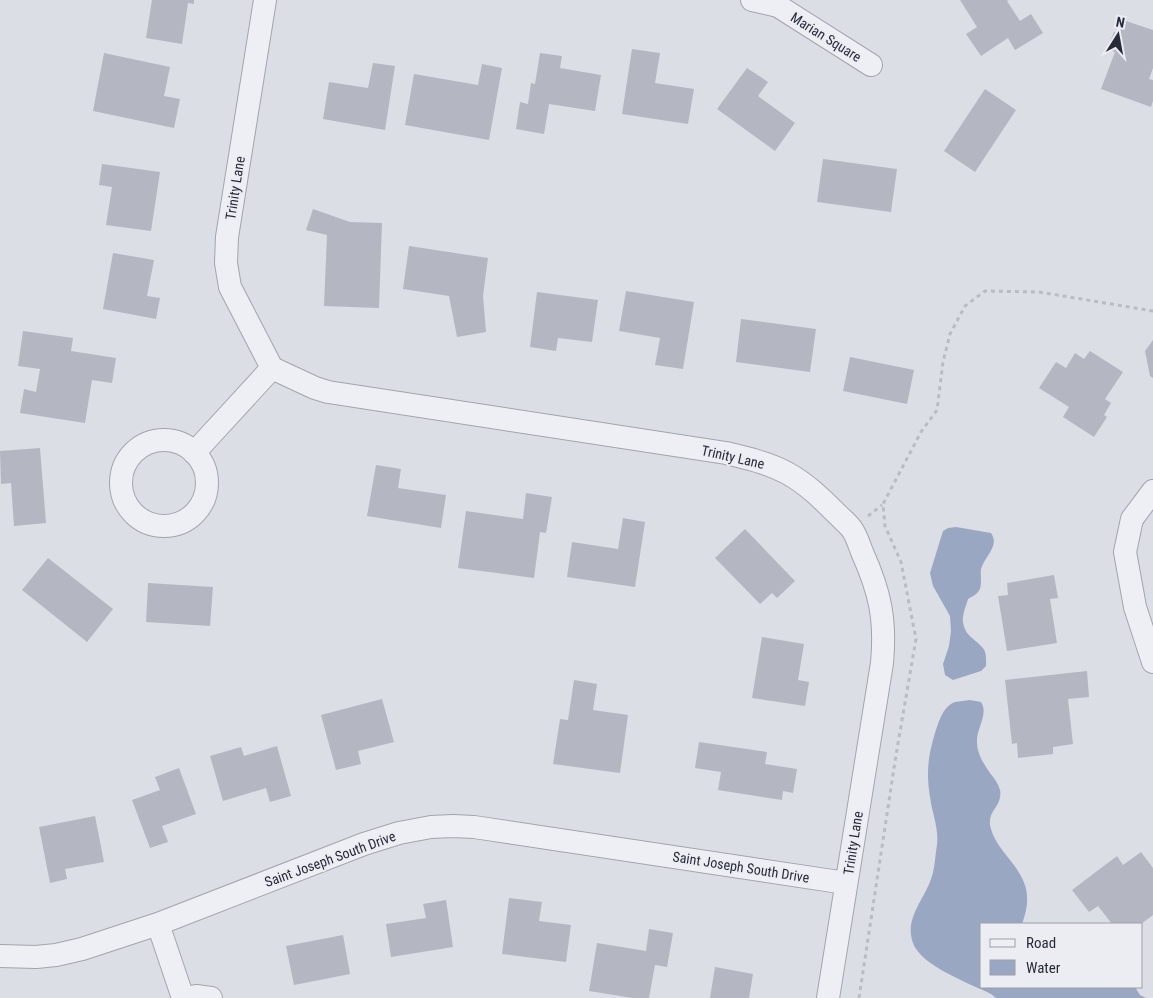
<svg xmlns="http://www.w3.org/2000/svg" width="1153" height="998" font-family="'Roboto Condensed',sans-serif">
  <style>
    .water { fill: #99a7c3 }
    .building { fill: #b4b7c1 }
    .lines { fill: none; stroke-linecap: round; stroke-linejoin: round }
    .street-casing { stroke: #a2a5ae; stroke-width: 24 }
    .path { stroke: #babcc4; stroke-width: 3; stroke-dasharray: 4 4; stroke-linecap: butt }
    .street { stroke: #eeeff4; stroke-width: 22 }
    .labels { text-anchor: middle; stroke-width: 4; stroke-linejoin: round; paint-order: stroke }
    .street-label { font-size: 14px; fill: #272b3a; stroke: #ebedf3 }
  </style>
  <rect width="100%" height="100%" fill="#dcdee5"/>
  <!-- water -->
  <path class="water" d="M 956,527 L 991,533 C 1000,546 985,556 981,569 C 980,576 983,586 978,592 C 976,595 971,597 968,599 C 966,606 962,615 963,622 C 965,636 974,638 982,647 C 987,652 986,659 986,666 L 981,671 L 953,680 L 945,675 L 943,664 L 949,646 L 951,631 L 950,616 L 933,586 L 930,573 L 943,531 L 948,528 Z
    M 970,700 L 981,702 C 989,714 976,729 977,742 C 977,754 984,764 990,773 C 994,778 998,783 1000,790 C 1003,806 988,810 990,825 C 992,836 999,846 1006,855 C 1026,879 1033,894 1022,924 L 982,924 L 982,987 L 1135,987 L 1140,995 L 1146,998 L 996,998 L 991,994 C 969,983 921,966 913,943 C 904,919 924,900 931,879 C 935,869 935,856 937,845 C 939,828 932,813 930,797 C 926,773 928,756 935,733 C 939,722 942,707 955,702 C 960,701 965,701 970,700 Z"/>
  <!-- building -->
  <path class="building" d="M 152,0 L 194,0 L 194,4 L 188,3 L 182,44 L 146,38 Z
    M 960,0 L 1009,0 L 1007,1 L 1020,21 L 1031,14 L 1043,33 L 1015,50 L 1008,38 L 981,56 L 966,34 L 977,27 Z
    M 1123,20 L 1153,30 L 1153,68 L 1149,79 L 1153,80 L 1153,101 L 1151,107 L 1101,89 L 1115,52 L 1107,49 L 1114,32 L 1118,33 Z
    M 632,49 L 660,53 L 655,83 L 694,89 L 688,124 L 622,114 Z
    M 104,53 L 170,67 L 164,96 L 180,99 L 174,128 L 93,111 Z
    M 540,53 L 562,56 L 560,68 L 601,75 L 595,111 L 549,104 L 544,134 L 516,129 L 520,102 L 528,104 L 531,83 L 535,84 Z
    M 373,63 L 395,66 L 385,130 L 323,119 L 329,82 L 368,88 Z
    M 482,64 L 502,68 L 489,140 L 405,125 L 414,74 L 478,85 Z
    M 747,68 L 768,82 L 758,96 L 795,123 L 775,151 L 717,109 Z
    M 985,89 L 1016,110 L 975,172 L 944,151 Z
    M 823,159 L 897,169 L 891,212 L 817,202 Z
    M 102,164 L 160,172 L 151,231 L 106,225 L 112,187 L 99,185 Z
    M 313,209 L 350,222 L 382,223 L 379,308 L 324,306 L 327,235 L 306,230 Z
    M 409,246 L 488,258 L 483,296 L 486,332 L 457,337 L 449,296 L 403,289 Z
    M 113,253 L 154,260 L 147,296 L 160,298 L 156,319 L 103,309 Z
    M 626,291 L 694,302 L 683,369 L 655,365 L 660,338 L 619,331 Z
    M 537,292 L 598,300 L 592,342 L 558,338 L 556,351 L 530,347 Z
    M 741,319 L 816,329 L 810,372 L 736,362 Z
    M 23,331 L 73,338 L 71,351 L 116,358 L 112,383 L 92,380 L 85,423 L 20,413 L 24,389 L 36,392 L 40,369 L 18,366 Z
    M 1153,340 L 1153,378 L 1150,376 L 1145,351 Z
    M 1090,351 L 1123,372 L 1105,399 L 1111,403 L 1104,415 L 1107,417 L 1094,437 L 1063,417 L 1069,407 L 1039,388 L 1056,362 L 1066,368 L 1075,353 L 1084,359 Z
    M 850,357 L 914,370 L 907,404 L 843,391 Z
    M 40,448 L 46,523 L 14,526 L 11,483 L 1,484 L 0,451 Z
    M 376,465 L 401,469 L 398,488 L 446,495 L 441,528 L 367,516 Z
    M 526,493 L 552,497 L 546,533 L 540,532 L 534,578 L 458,568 L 466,511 L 523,519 Z
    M 623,518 L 645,522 L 635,587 L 567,577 L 572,542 L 618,549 Z
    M 745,529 L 795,581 L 777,598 L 772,593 L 760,604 L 715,558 Z
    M 48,558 L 113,609 L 87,642 L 22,590 Z
    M 1054,575 L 1058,598 L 1050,599 L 1057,643 L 1007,651 L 998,596 L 1008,595 L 1007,583 Z
    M 148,583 L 213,587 L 210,626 L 146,622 Z
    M 762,637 L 804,644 L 798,680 L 809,682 L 805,706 L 752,698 Z
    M 1087,671 L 1089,697 L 1068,699 L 1073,744 L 1053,747 L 1053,754 L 1018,758 L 1017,743 L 1012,744 L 1005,680 Z
    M 574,680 L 597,684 L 593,710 L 628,715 L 620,773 L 553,764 L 560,719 L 568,720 Z
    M 382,699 L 394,742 L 358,751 L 361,764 L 336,770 L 321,715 Z
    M 699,742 L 767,752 L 765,764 L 797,769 L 793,793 L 783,791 L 782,800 L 718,790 L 721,772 L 695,768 Z
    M 277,746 L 291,796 L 270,802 L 266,788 L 223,801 L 210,756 L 241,747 L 244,756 Z
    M 179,768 L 196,814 L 162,826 L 168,842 L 150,848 L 132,800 L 160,790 L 155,777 Z
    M 95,816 L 104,862 L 65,869 L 67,879 L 50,883 L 39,827 Z
    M 1141,852 L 1153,868 L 1153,915 L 1141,924 L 1112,924 L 1098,906 L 1089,912 L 1072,890 L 1117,856 L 1123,865 Z
    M 509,898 L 542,902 L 539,921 L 571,925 L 566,962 L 502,954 Z
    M 446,900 L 453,947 L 391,957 L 386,924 L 426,918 L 423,904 Z
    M 649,929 L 673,933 L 667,967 L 655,965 L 649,998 L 633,998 L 589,991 L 597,943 L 646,951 Z
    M 343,935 L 350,974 L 294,985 L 286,946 Z
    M 715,967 L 753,974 L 749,998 L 710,998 Z"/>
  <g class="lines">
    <!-- street casing -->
    <g class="street-casing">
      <path id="street" d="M 265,0 L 227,237 L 226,263 L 230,287 L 272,368 L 315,388 L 328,392 L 726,453 C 747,458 768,463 787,473 C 807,484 822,499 837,514 C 842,519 847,523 851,528 C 856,534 859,544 862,552 C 880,592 886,619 882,663 L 828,998
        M 752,0 L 778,6 L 871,65
        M121 483a43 43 0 1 1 86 0a43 43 0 1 1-86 0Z
        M 194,453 L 272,368
        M 1153,491 L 1132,519 L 1125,552 L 1135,607 L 1153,662
        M 158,924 L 183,998
        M 0,956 L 36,957 L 56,955 L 82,949 L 158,924 L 364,844 L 399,833 L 431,827 L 453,826 L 474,827 L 846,883
        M 185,998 L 196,996 L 211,998"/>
    </g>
    <!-- path -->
    <path class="path" d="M 868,516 L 882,505
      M 859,998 L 896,755 L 916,639 L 901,562 L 885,526 L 883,504 L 921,432 L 937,410 L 943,362 L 950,334 L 965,306 L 985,291 L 1039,292 L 1153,311"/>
    <!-- street -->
    <use href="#street" class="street"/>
  </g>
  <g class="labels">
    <!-- street labels -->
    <g class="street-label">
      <text transform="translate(826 37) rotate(32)" y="5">Marian Square</text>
      <text transform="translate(235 188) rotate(-81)" y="5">Trinity Lane</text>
      <text transform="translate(733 457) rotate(13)" y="5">Trinity Lane</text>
      <text transform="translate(853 843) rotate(-81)" y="5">Trinity Lane</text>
      <text transform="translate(330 859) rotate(-20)" y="5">Saint Joseph South Drive</text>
      <text transform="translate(741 867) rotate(9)" y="5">Saint Joseph South Drive</text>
    </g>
  </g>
  <!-- legend -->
  <rect x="980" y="923" width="162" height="65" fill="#ebedf3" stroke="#9d9fa9"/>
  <rect x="990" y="939" width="25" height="8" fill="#eeeff4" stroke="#9d9fa9"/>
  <text x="1026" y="948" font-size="15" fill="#272b3a">Road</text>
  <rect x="990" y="960" width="25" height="15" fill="#99a7c3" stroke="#9d9fa9"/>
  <text x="1026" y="973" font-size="15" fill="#272b3a">Water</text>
  <!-- north arrow -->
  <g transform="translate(1118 35) rotate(11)" stroke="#ebedf3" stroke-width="4" paint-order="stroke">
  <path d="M0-4L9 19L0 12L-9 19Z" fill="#272b3a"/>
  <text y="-8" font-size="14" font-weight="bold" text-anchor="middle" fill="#272b3a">N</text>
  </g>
</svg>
